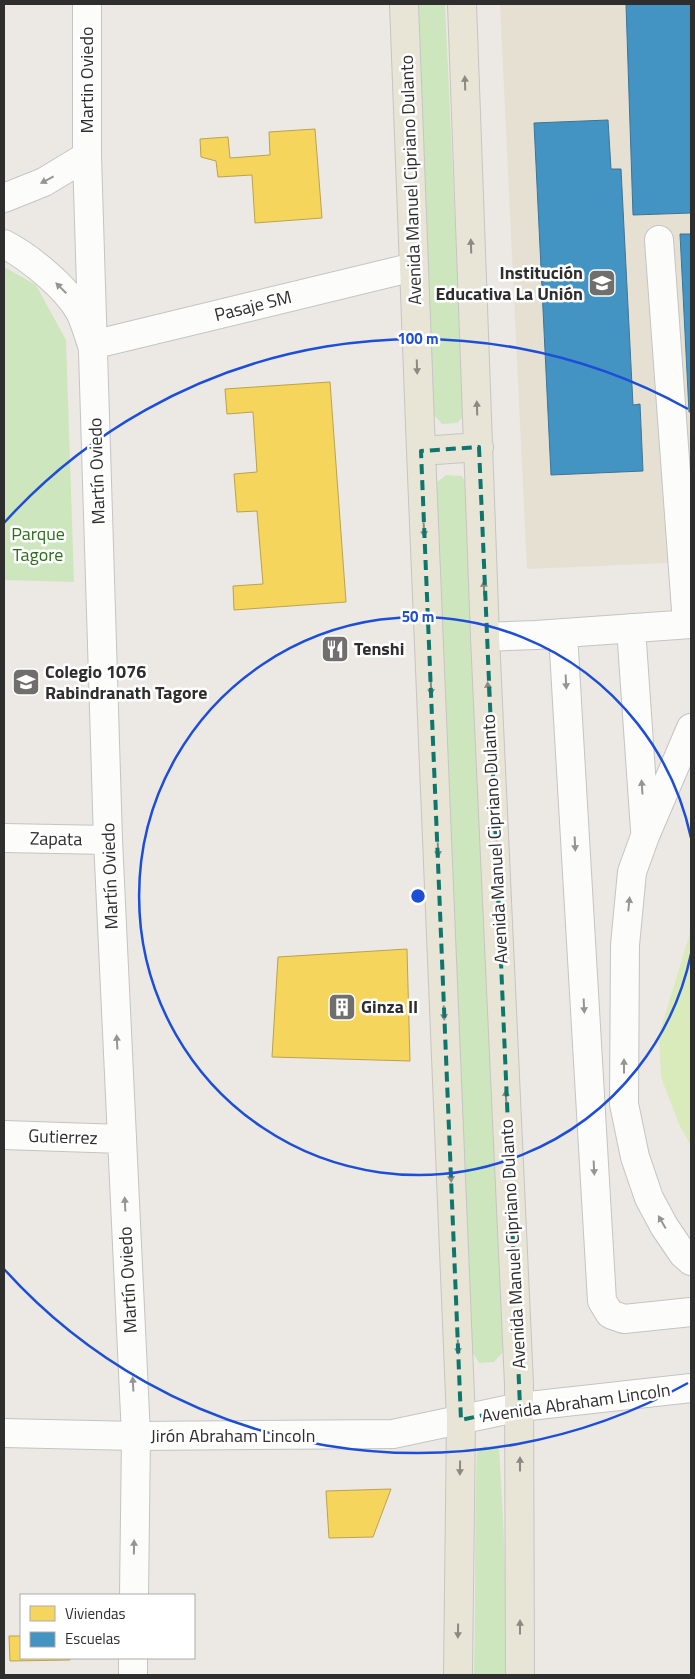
<svg xmlns="http://www.w3.org/2000/svg" width="695" height="1679" font-family="'Titillium Web',sans-serif">
  <style>
    .education { fill: #e6e0d3 }
    .green { fill: #cee6be }
    .pitch { fill: #d9eabb }
    .homes { fill: #f6d55c; stroke: #baa34e }
    .schools { fill: #4393c3; stroke: #3d7596 }
    .lines { fill: none; stroke-linecap: round; stroke-linejoin: round }
    .minor-casing { stroke: #c5c4c5; stroke-width: 30 }
    .major-casing { stroke: #c6c5c4; stroke-width: 30 }
    .minor { stroke: #fcfcfb; stroke-width: 28 }
    .major { stroke: #e8e4d6; stroke-width: 28 }
    .oneway { fill: #8b8982 }
    .oneway2 { fill: #959594 }
    .marked { fill: none; stroke: #0f766e; stroke-width: 4; stroke-dasharray: 10 6; stroke-linejoin: round }
    .ring { fill: none; stroke: #1d4ed8; stroke-width: 2.5 }
    .labels { text-anchor: middle; stroke-width: 5; stroke-linejoin: round; paint-order: stroke }
    .street-label { font-size: 18px; fill: #2e2e2e; stroke: #fff }
    .poi-label { font-size: 18px; font-weight: bold; fill: #2e2e2e; stroke: #fff; text-anchor: start }
    .park-label { font-size: 18px; fill: #2c6e1b; stroke: #fff }
    .centre { fill: #1d4ed8; stroke: #fff; stroke-width: 2.5 }
    .ring-label { font-size: 15px; text-anchor: middle; font-weight: bold; fill: #1d4ed8; stroke: #fff; stroke-width: 5; stroke-linejoin: round; paint-order: stroke }
  </style>
  <rect width="100%" height="100%" fill="#ece8e4"/>
  <!-- education -->
  <path class="education" d="M 500,4 L 691,4 L 691,562 L 527,569 Z"/>
  <!-- green -->
  <path class="green" d="M 417,4 L 445,4 L 464,416 L 457,423 L 442,424 L 433,414 Z
    M 4,267 L 36,285 L 66,340 L 74,582 L 4,580 Z
    M 446,475 L 462,476 L 467,486 L 503,1352 L 494,1362 L 479,1363 L 472,1351 L 436,483 Z
    M 485,1446 L 499,1447 C 504,1523 507,1599 505,1675 L 474,1675 C 476,1600 474,1526 477,1451 Z"/>
  <!-- pitch -->
  <path class="pitch" d="M 691,930 L 691,1146 L 679,1124 L 661,1077 L 659,1035 Z"/>
  <!-- homes -->
  <path class="homes" d="M 315,129 L 322,218 L 255,223 L 252,175 L 218,177 L 216,161 L 201,157 L 200,139 L 228,137 L 230,158 L 270,155 L 269,132 Z
    M 330,382 L 346,602 L 234,610 L 233,586 L 263,584 L 257,511 L 237,512 L 234,474 L 257,472 L 253,412 L 227,414 L 225,389 Z
    M 407,949 L 410,1061 L 272,1057 L 278,957 Z
    M 391,1489 L 373,1537 L 329,1538 L 326,1491 Z
    M 9,1636 L 21,1636 L 21,1658 L 70,1658 L 70,1660 L 10,1661 Z"/>
  <!-- schools -->
  <path class="schools" d="M 626,4 L 691,4 L 691,213 L 633,215 Z
    M 608,120 L 611,169 L 621,169 L 633,405 L 640,404 L 643,471 L 551,475 L 534,123 Z
    M 680,234 L 691,234 L 691,412 L 689,412 Z"/>
  <g class="lines">
    <!-- minor casing -->
    <g class="minor-casing">
      <path id="minor" d="M 87,4 L 87,156 L 108,840 L 136,1436 L 134,1595
        M 4,198 L 44,182 L 87,156
        M 659,240 L 687,624
        M 4,244 C 29,257 66,287 80,312 C 85,322 88,334 92,345 L 414,267
        M 631,628 L 645,830
        M 563,633 L 602,1301 L 610,1314 L 624,1319 L 691,1312
        M 485,637 L 536,635 L 691,624
        M 691,728 L 645,836 L 632,872 L 625,945 L 624,1104 L 635,1157 L 649,1198 L 664,1226 L 683,1254 L 691,1261
        M 4,838 L 108,840
        M 4,1135 L 122,1139
        M 4,1433 L 136,1436 L 393,1434 L 520,1407 L 691,1388
        M 133,1675 L 133,1658"/>
    </g>
    <!-- major casing -->
    <g class="major-casing">
      <path id="major" d="M 404,4 L 421,451 L 461,1420 L 458,1675
        M 462,4 L 485,637 L 519,1384 L 520,1675
        M 421,451 L 479,447"/>
    </g>
    <!-- minor -->
    <use href="#minor" class="minor"/>
    <!-- major -->
    <use href="#major" class="major"/>
  </g>
  <!-- one-way arrows -->
  <defs><path id="oneway-solid" d="M-6-.8H1V-3.2L6.5 0L1 3.2V.8H-6Z" transform="scale(1.25)"/></defs>
  <g class="oneway">
    <use href="#oneway-solid" transform="translate(465 83) rotate(-92)"/>
    <use href="#oneway-solid" transform="translate(471 246) rotate(-92)"/>
    <use href="#oneway-solid" transform="translate(417 367) rotate(88)"/>
    <use href="#oneway-solid" transform="translate(477 408) rotate(-92)"/>
    <use href="#oneway-solid" transform="translate(424 530) rotate(87)"/>
    <use href="#oneway-solid" transform="translate(484 588) rotate(-92)"/>
    <use href="#oneway-solid" transform="translate(431 688) rotate(88)"/>
    <use href="#oneway-solid" transform="translate(488 689) rotate(-93)"/>
    <use href="#oneway-solid" transform="translate(438 850) rotate(88)"/>
    <use href="#oneway-solid" transform="translate(444 1013) rotate(88)"/>
    <use href="#oneway-solid" transform="translate(506 1097) rotate(-93)"/>
    <use href="#oneway-solid" transform="translate(451 1175) rotate(88)"/>
    <use href="#oneway-solid" transform="translate(458 1347) rotate(88)"/>
    <use href="#oneway-solid" transform="translate(520 1464) rotate(-90)"/>
    <use href="#oneway-solid" transform="translate(460 1468) rotate(91)"/>
    <use href="#oneway-solid" transform="translate(520 1627) rotate(-90)"/>
    <use href="#oneway-solid" transform="translate(458 1631) rotate(91)"/>
  </g>
  <g class="oneway2">
    <use href="#oneway-solid" transform="translate(47 180) rotate(152)"/>
    <use href="#oneway-solid" transform="translate(61 288) rotate(-135)"/>
    <use href="#oneway-solid" transform="translate(566 682) rotate(87)"/>
    <use href="#oneway-solid" transform="translate(642 787) rotate(-94)"/>
    <use href="#oneway-solid" transform="translate(575 844) rotate(87)"/>
    <use href="#oneway-solid" transform="translate(629 904) rotate(-84)"/>
    <use href="#oneway-solid" transform="translate(584 1006) rotate(87)"/>
    <use href="#oneway-solid" transform="translate(117 1042) rotate(-93)"/>
    <use href="#oneway-solid" transform="translate(624 1066) rotate(-90)"/>
    <use href="#oneway-solid" transform="translate(594 1168) rotate(87)"/>
    <use href="#oneway-solid" transform="translate(125 1204) rotate(-93)"/>
    <use href="#oneway-solid" transform="translate(662 1222) rotate(-120)"/>
    <use href="#oneway-solid" transform="translate(133 1384) rotate(-93)"/>
    <use href="#oneway-solid" transform="translate(134 1547) rotate(-89)"/>
  </g>
  <!-- marked area -->
  <path class="marked" d="M 479,447 L 520,1407 L 461,1420 L 421,451 Z"/>
  <!-- distance rings -->
  <g class="ring">
    <path d="M691 954A279 279 0 1 1 691 838"/>
    <path d="M688 1383A557 557 0 0 1 4 1269M4 523A557 557 0 0 1 688 409"/>
  </g>
  <!-- icons -->
  <defs>
    <g id="school-square" transform="scale(1.4375)"><rect x="-9" y="-9" width="18" height="18" rx="4" fill="#706f6e" stroke="#fff"/><path d="M0-5L7-2L0 1L-7-2ZM-4 1L0 2.5L4 1V4Q0 6-4 4Z" fill="#fff"/></g>
    <g id="restaurant-square" transform="scale(1.4375)"><rect x="-9" y="-9" width="18" height="18" rx="4" fill="#706f6e" stroke="#fff"/><path d="M-5-6h1v4h1v-4h1v4h1v-4h1v5L-1.5 .5V6h-2V.5L-5-1ZM5-6V6H3V1.5H1.5Q1.5-4 5-6Z" fill="#fff"/></g>
    <g id="building-square" transform="scale(1.4375)"><rect x="-9" y="-9" width="18" height="18" rx="4" fill="#706f6e" stroke="#fff"/><path d="M-4-6H4V6H1V3H-1V6H-4ZM-2.5-4.3h1.7v1.8h-1.7ZM.8-4.3h1.7v1.8H.8ZM-2.5-1h1.7V.8h-1.7ZM.8-1h1.7V.8H.8Z" fill="#fff"/></g>
  </defs>
  <g fill-rule="evenodd">
    <use href="#school-square" x="602" y="283"/>
    <use href="#restaurant-square" x="335" y="649"/>
    <use href="#school-square" x="26" y="682"/>
    <use href="#building-square" x="342" y="1007"/>
  </g>
  <g class="labels">
    <!-- street labels -->
    <g class="street-label">
      <text transform="translate(87 80) rotate(-90)" y="6">Martin Oviedo</text>
      <text transform="translate(411 180) rotate(-92)" y="6">Avenida Manuel Cipriano Dulanto</text>
      <text transform="translate(253 306) rotate(-14)" y="6">Pasaje SM</text>
      <text transform="translate(97 471) rotate(-92)" y="6">Martín Oviedo</text>
      <text transform="translate(56 839) rotate(1)" y="6">Zapata</text>
      <text transform="translate(495 839) rotate(-93)" y="6">Avenida Manuel Cipriano Dulanto</text>
      <text transform="translate(110 876) rotate(-92)" y="6">Martín Oviedo</text>
      <text transform="translate(63 1137) rotate(2)" y="6">Gutierrez</text>
      <text transform="translate(513 1244) rotate(-93)" y="6">Avenida Manuel Cipriano Dulanto</text>
      <text transform="translate(128 1280) rotate(-93)" y="6">Martín Oviedo</text>
      <text transform="translate(576 1403) rotate(-8)" y="6">Avenida Abraham Lincoln</text>
      <text x="233" y="1442">Jirón Abraham Lincoln</text>
    </g>
    <!-- poi labels -->
    <g class="poi-label">
      <text x="583" y="279" text-anchor="end">Institución<tspan x="583" dy="21">Educativa La Unión</tspan></text>
      <text x="354" y="655">Tenshi</text>
      <text x="45" y="678">Colegio 1076<tspan x="45" dy="21">Rabindranath Tagore</tspan></text>
      <text x="361" y="1013">Ginza II</text>
    </g>
    <!-- park labels -->
    <g class="park-label">
      <text x="38" y="540">Parque<tspan x="38" dy="21">Tagore</tspan></text>
    </g>
  </g>
  <circle cx="418" cy="896" r="8" class="centre"/>
  <g class="ring-label">
    <text x="418" y="344">100 m</text>
    <text x="418" y="622">50 m</text>
  </g>
  <!-- border -->
  <rect width="695" height="1679" fill="none" stroke="#2e2e2e" stroke-width="10"/>
  <!-- legend -->
  <rect x="20" y="1594" width="175" height="65" fill="#ffffff" stroke="#ababab"/>
  <rect x="30" y="1606" width="25" height="15" fill="#f6d55c" stroke="#ababab"/>
  <text x="65" y="1619" font-size="15" fill="#2e2e2e">Viviendas</text>
  <rect x="30" y="1632" width="25" height="15" fill="#4393c3" stroke="#ababab"/>
  <text x="65" y="1644" font-size="15" fill="#2e2e2e">Escuelas</text>
</svg>
